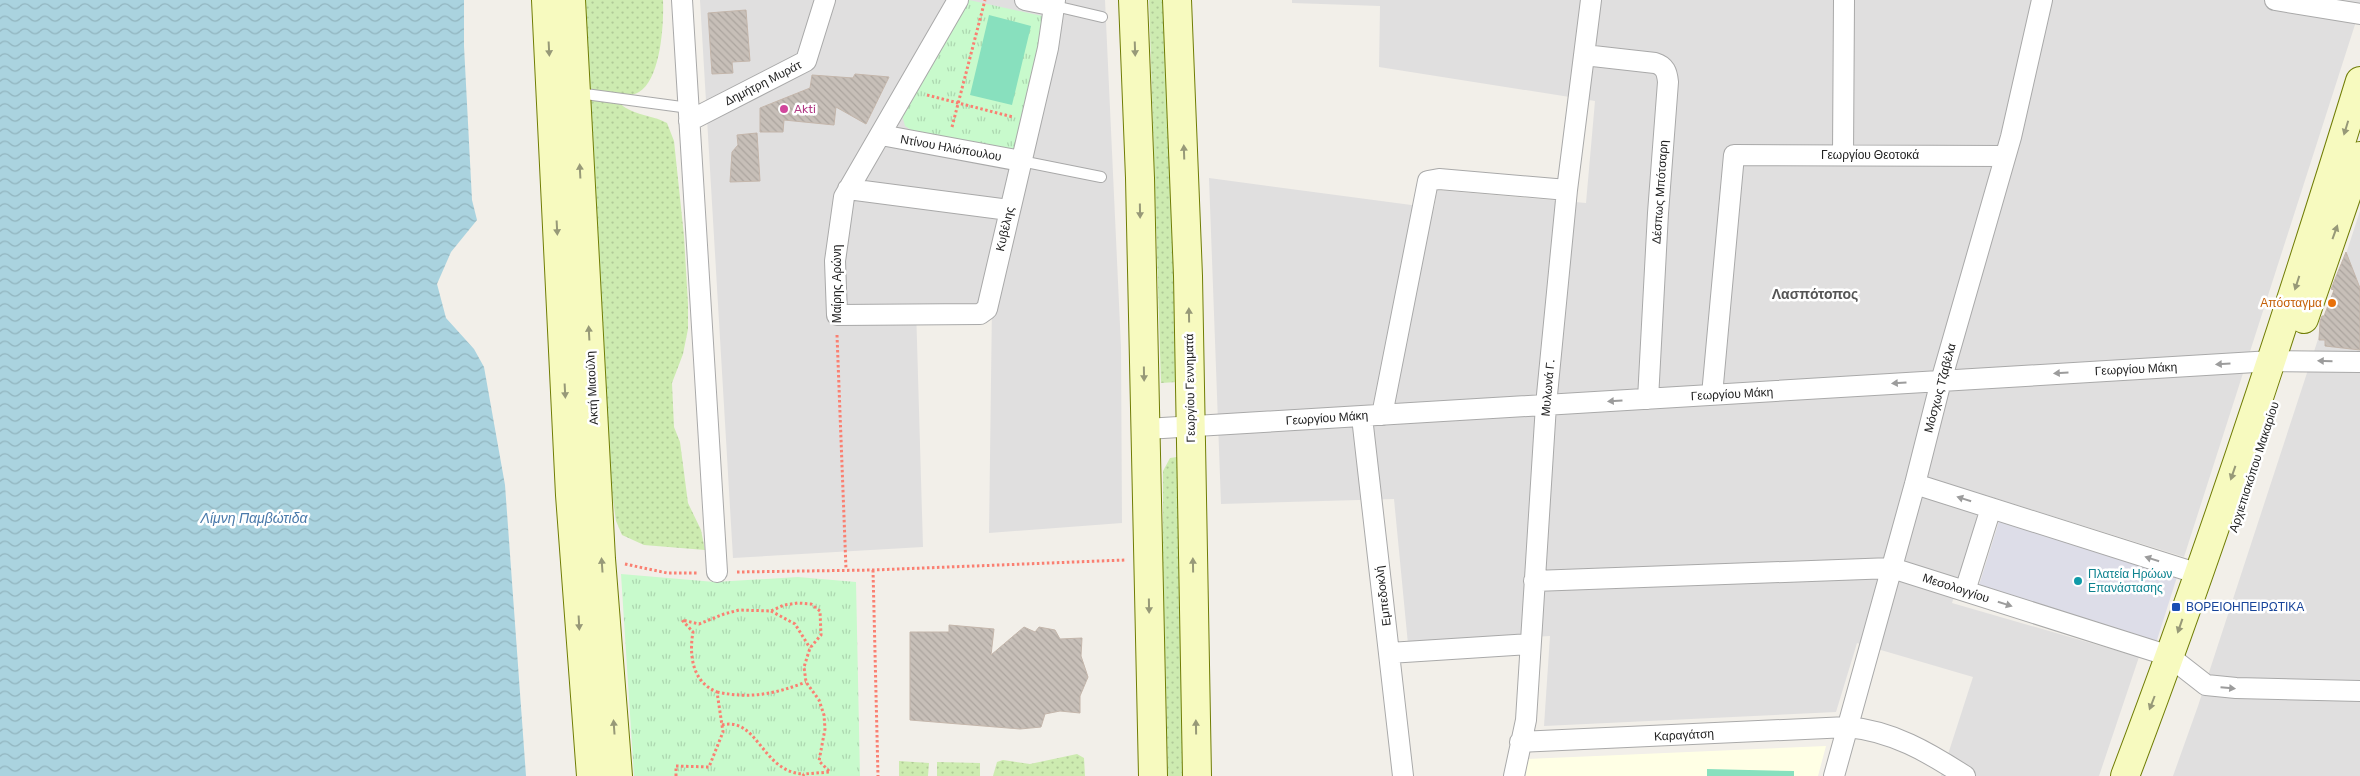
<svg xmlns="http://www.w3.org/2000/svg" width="2360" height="776" font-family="Rubik,sans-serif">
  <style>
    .residential { fill: #e0dfdf }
    .education { fill: #ffffe5 }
    .grass { fill: url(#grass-dots) }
    .park { fill: url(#park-tufts) }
    .pitch { fill: #88e0be }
    .plaza { fill: #dddde8 }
    .water { fill: url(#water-waves) }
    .building { fill: url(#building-back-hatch); stroke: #c4b6ab }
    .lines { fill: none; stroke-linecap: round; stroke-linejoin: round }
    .lane-casing { stroke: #a9a9a9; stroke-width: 12 }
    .street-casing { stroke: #a9a9a9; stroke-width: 22 }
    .secondary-casing { stroke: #707d05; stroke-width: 30 }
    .path { stroke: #fa8072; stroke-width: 3; stroke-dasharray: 2.5 2.5; stroke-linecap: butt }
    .lane { stroke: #fff; stroke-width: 10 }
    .street { stroke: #fff; stroke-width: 20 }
    .secondary { stroke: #f7fabf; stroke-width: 28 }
    .oneway { fill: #979978 }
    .oneway2 { fill: #9c9c9c }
    .hotel-dot { fill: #d1479c; stroke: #fff; stroke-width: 2 }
    .food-dot { fill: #e8710a; stroke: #fff; stroke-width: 2 }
    .culture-dot { fill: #0f9aa8; stroke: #fff; stroke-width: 2 }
    .transit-dot { fill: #1a4fb4; stroke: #fff; stroke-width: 2 }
    .labels { text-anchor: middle; stroke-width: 5; stroke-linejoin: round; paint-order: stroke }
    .street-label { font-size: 12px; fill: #222; stroke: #fff }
    .hotel-label { font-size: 12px; fill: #b23c85; stroke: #fff; text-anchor: start }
    .food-label { font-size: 12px; fill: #c56008; stroke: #fff; text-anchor: end }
    .culture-label { font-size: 12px; fill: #0d838f; stroke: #fff; text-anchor: start }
    .transit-label { font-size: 12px; fill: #164399; stroke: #fff; text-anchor: start }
    .neighbourhood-label { font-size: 14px; font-weight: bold; fill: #555; stroke: #fff }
    .water-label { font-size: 14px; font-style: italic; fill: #4a7aab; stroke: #fff }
  </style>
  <defs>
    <pattern id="grass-dots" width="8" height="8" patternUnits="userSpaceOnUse" patternTransform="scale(1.25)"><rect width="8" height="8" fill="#cdebb0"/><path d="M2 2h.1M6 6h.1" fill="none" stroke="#b0c997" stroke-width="1.8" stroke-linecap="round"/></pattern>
    <pattern id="park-tufts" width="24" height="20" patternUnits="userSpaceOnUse" patternTransform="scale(1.25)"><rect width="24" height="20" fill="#c8facc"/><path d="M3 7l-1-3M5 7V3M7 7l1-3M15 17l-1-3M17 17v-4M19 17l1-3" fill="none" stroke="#acd6af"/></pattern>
    <pattern id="water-waves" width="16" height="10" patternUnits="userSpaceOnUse" patternTransform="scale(1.25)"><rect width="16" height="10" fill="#aad3df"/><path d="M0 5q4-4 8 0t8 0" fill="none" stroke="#92b5bf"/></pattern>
    <pattern id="building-back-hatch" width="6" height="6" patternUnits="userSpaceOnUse" patternTransform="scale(1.25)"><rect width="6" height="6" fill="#c7bfb8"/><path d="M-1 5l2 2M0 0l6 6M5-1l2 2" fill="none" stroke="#aba49e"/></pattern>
  </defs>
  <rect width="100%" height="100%" fill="#f2efe9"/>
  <!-- residential -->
  <path class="residential" d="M 700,0 L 1105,0 L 1121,347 L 1122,523 L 989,533 L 992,305 L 916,307 L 923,547 L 733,558 Z
    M 1292,0 L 2360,0 L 2360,9 L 2184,557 L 1985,495 L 1952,603 L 2139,657 L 2099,776 L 1941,776 L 1973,677 L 1857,643 L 1836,712 L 1544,726 L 1550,636 L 1408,644 L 1394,499 L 1221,504 L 1209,178 L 1434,208 L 1437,190 L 1586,203 L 1595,101 L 1379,67 L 1380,6 L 1292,3 Z
    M 2360,211 L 2360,776 L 2173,776 L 2198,706 Z"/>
  <!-- education -->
  <path class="education" d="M 1826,746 L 1818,776 L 1526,776 L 1527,759 Z"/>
  <!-- grass -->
  <path class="grass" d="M 583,0 L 663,0 C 664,23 661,79 639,92 C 633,96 624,96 617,99 C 626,115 651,114 667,123 L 674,141 L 684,236 L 688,304 L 688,329 L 683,354 L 672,383 L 674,427 L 680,442 L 688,503 L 701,530 L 705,550 L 644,545 L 622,535 L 616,521 L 607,457 Z
    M 1149,0 L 1164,0 L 1177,382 L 1161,383 Z
    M 1177,457 L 1185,776 L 1168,776 L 1163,569 L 1163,471 L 1170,458 Z
    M 1077,754 L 1084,758 L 1085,776 L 993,776 L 997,762 L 1003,760 L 1030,764 Z
    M 899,761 L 929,763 L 928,776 L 899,776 Z
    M 937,762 L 980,763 L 980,776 L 937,776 Z"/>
  <!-- park -->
  <path class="park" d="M 969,0 L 1047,17 L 1015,152 L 913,131 L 905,126 L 902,115 Z
    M 621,574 L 715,582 L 798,577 L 856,582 L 860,776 L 634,776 Z"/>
  <!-- pitch -->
  <path class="pitch" d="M 989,15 L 1031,26 L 1012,105 L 970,95 Z
    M 1707,769 L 1794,771 L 1794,776 L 1707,776 Z"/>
  <!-- plaza -->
  <path class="plaza" d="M 1999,521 L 2177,577 L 2156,643 L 1979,585 Z"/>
  <!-- water -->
  <path class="water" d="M 0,0 L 464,0 L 464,46 L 472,200 L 477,220 L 451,252 L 437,284 L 446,318 L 474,349 L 484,367 L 505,485 L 526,776 L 0,776 Z"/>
  <!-- building -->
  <path class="building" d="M 746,10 L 750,61 L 732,62 L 733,73 L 712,74 L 708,13 Z
    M 855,74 L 889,77 L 866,124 L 836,107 L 834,125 L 784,120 L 783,132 L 760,132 L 760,108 L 810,88 L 812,75 L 853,78 Z
    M 757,133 L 760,181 L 730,182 L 732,152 L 738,145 L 737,135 Z
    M 2346,252 L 2360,288 L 2360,350 L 2325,346 L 2325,340 L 2319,340 L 2320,321 L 2322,316 L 2324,316 L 2334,290 L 2331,289 Z
    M 949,625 L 994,629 L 991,655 L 1024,627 L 1035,632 L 1039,627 L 1055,630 L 1060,639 L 1082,638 L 1081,656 L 1088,677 L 1080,696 L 1080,713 L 1060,711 L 1045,714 L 1041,727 L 1020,729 L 910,720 L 910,632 L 949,632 Z"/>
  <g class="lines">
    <!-- lane casing -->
    <g class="lane-casing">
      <path id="lane" d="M 1055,6 L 1102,17
        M 578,93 L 689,108
        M 1021,161 L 1101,177"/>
    </g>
    <!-- street casing -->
    <g class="street-casing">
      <path id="street" d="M 682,0 L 717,572
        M 958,0 L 844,197 L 835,261 L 837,315 L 980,314 L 987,309 L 1048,48 L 1055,0
        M 1025,0 L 1055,6
        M 2275,0 L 2360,14
        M 1584,55 L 1655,63 C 1665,66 1667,72 1668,82 L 1658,213 L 1648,399
        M 689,121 L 806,61 L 825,0
        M 881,135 L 1021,161
        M 1843,155 L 1844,0
        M 848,189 L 1009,210
        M 1712,395 L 1734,155 L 2005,156
        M 1382,415 L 1428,181 L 1439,179 L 1567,190
        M 1362,417 L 1403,776
        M 1146,429 L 2272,361 L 2360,362
        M 1915,484 L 2199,574
        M 1534,581 L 1892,568 L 2157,652 L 2174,660 L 2206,685 L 2236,688 L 2360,691
        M 1965,591 L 1991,508
        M 1389,653 L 1530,644
        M 1520,742 L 1848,727 C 1892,731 1928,752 1965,776
        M 1514,776 L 1526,720 L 1546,405 L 1567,190 L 1591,0
        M 1834,776 L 1915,484 L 1941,381 L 2011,137 L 2042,0"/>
    </g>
    <!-- secondary casing -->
    <g class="secondary-casing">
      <path id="secondary" d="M 546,0 L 570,495 L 591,776
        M 571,0 L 601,559 L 618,776
        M 1133,0 L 1140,178 L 1153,776
        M 1177,0 L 1188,276 L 1197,776
        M 2304,319 L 2360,156
        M 2125,776 C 2212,547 2288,315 2360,81"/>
    </g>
    <!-- path -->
    <path class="path" d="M 927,95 L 1013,117
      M 952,127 L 985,0
      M 837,335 L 846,569
      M 625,564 L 667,573 L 698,573
      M 873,570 L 878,776
      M 737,572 L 873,570 L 1125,560
      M 771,611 L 795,624 L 810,648
      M 717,692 C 750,699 775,694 806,682
      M 722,725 C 758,716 762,773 804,774
      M 676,776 L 676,766 L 709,767 L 723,732 L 717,692 C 692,682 689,655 693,632 L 682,620 L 699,624 L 724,614 L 739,610 L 771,611 L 784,605 L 798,603 L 811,604 L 820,611 L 821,635 L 810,648 L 804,667 L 806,682 L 819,700 L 824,715 L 825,729 L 819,761 L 830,772 L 804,774 L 803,776"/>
    <!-- lane -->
    <use href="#lane" class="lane"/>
    <!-- street -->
    <use href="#street" class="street"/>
    <!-- secondary -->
    <use href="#secondary" class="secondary"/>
  </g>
  <!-- one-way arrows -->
  <defs><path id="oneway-solid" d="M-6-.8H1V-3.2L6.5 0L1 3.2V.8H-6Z" transform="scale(1.25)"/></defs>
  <g class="oneway">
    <use href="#oneway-solid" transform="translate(549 49) rotate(87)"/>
    <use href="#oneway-solid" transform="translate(1135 49) rotate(88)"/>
    <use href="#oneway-solid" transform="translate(2346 128) rotate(107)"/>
    <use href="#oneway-solid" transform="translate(1184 152) rotate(-92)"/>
    <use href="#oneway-solid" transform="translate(580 171) rotate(-93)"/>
    <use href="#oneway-solid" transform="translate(1140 211) rotate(89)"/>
    <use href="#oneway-solid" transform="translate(557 228) rotate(87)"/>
    <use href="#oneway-solid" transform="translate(2335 232) rotate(-70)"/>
    <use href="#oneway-solid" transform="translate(2297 283) rotate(108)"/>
    <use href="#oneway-solid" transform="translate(1189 315) rotate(-91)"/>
    <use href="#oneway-solid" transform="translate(589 333) rotate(-93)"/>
    <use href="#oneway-solid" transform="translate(1144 374) rotate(89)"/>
    <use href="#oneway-solid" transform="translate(565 391) rotate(87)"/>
    <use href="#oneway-solid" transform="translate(2233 473) rotate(109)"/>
    <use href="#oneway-solid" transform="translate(602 565) rotate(-94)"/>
    <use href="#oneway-solid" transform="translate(1193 565) rotate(-91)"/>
    <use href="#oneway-solid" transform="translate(1149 606) rotate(89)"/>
    <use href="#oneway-solid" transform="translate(579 623) rotate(87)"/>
    <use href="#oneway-solid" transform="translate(2180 626) rotate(109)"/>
    <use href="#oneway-solid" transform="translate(2152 703) rotate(111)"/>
    <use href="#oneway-solid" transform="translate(614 727) rotate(-94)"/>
    <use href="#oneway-solid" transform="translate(1196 727) rotate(-91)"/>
  </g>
  <g class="oneway2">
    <use href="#oneway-solid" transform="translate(2325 361) rotate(-179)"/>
    <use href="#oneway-solid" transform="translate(2223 364) rotate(177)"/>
    <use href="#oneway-solid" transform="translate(2061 373) rotate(177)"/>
    <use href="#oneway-solid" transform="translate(1899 383) rotate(176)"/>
    <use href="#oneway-solid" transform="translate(1615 401) rotate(176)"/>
    <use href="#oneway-solid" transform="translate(1964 499) rotate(-162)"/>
    <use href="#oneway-solid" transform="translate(2152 559) rotate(-162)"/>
    <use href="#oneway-solid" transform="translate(2005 604) rotate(17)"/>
    <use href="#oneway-solid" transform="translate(2228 688) rotate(5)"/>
  </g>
  <!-- markers -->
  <circle class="hotel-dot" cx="784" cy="109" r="5"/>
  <circle class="food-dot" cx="2332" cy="303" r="5"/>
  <circle class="culture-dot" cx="2078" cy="581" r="5"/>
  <rect class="transit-dot" x="2171" y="602" width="10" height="10" rx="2.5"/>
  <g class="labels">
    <!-- street labels -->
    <g class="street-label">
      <text transform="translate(763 83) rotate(-27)" y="4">Δημήτρη Μυράτ</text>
      <text transform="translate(951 148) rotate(10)" y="4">Ντίνου Ηλιόπουλου</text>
      <text x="1870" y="159">Γεωργίου Θεοτοκά</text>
      <text transform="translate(1660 192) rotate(-86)" y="4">Δέσπως Μπότσαρη</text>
      <text transform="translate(1005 229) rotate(-77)" y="4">Κυβέλης</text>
      <text transform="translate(837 284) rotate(-90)" y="4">Μαίρης Αρώνη</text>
      <text transform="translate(2136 369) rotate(-3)" y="4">Γεωργίου Μάκη</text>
      <text transform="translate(592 388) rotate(-93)" y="4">Ακτή Μιαούλη</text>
      <text transform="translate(1190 388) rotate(-91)" y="4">Γεωργίου Γεννηματά</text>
      <text transform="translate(1548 388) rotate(-85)" y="4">Μυλωνά Γ.</text>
      <text transform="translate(1940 388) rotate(-75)" y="4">Μόσχως Τζαβέλα</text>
      <text transform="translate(1732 394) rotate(-3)" y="4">Γεωργίου Μάκη</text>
      <text transform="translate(1327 418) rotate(-4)" y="4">Γεωργίου Μάκη</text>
      <text transform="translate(2254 467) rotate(-72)" y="4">Αρχιεπισκόπου Μακαρίου</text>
      <text transform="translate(1956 588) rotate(18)" y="4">Μεσολογγίου</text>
      <text transform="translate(1383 596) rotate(-97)" y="4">Εμπεδοκλή</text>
      <text transform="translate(1684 735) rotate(-3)" y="4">Καραγάτση</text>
    </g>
    <!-- hotel labels -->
    <g class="hotel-label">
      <text x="794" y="113">Akti</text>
    </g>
    <!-- food labels -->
    <g class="food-label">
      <text x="2322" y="307">Απόσταγμα</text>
    </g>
    <!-- culture labels -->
    <g class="culture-label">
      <text x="2088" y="578">Πλατεία Ηρώων<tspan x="2088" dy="14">Επανάστασης</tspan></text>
    </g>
    <!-- transit labels -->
    <g class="transit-label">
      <text x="2186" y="611">ΒΟΡΕΙΟΗΠΕΙΡΩΤΙΚΑ</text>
    </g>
    <!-- neighbourhood labels -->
    <g class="neighbourhood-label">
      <text x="1815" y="299">Λασπότοπος</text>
    </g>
    <!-- water labels -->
    <g class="water-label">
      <text x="254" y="523">Λίμνη Παμβώτιδα</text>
    </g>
  </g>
</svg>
